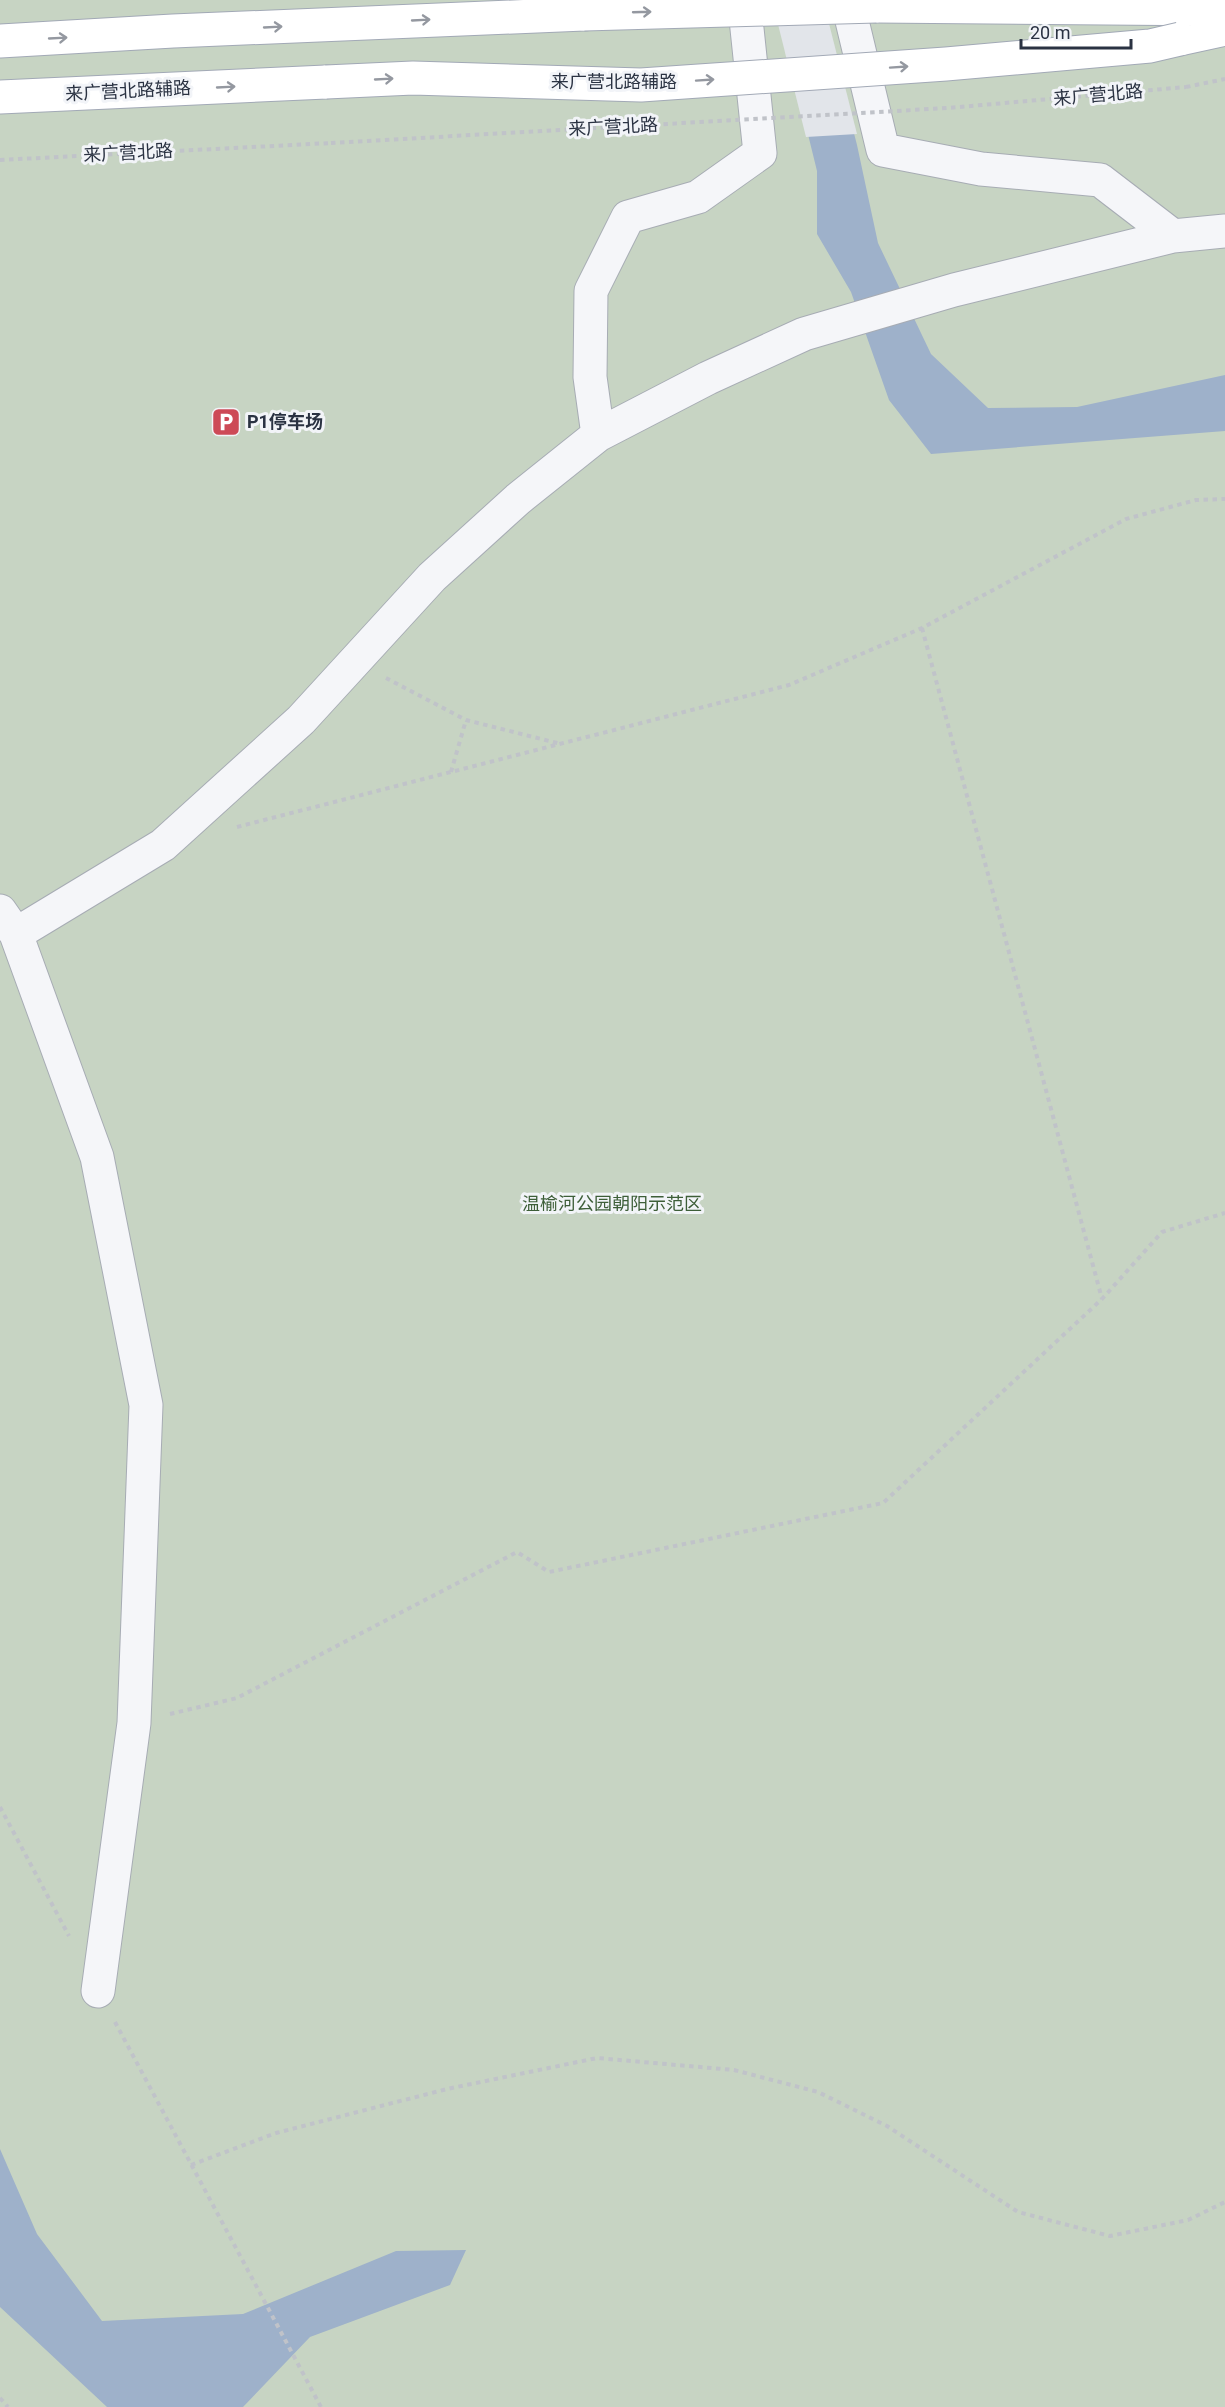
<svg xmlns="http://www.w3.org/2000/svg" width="1225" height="2407" font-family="Roboto,'Noto Sans SC',sans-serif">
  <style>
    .green { fill: #c7d4c3 }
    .water { fill: #9eb1ca }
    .pier { fill: #e2e5ea }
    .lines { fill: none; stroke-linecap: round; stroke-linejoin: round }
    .minor-casing { stroke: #a7acb4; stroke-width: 35 }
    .major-casing { stroke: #a2a9b6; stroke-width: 35 }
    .path { stroke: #c0c3c9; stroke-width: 4; stroke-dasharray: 4.5 4.5; stroke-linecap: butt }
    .minor { stroke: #f5f6f9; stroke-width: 33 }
    .major { stroke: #fff; stroke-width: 33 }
    .major-bridge-casing { stroke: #a2a9b6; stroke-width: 35; stroke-linecap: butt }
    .path-bridge { stroke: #c0c3c9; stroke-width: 4; stroke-dasharray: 4.5 4.5; stroke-linecap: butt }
    .major-bridge { stroke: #fff; stroke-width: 33 }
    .oneway { stroke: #9498a0 }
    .labels { text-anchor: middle; stroke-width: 6; stroke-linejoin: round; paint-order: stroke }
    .street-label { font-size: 18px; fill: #2a3242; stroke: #f2f4f8 }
    .poi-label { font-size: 18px; font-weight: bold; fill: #2a3242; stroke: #f2f4f8; text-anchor: start }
    .park-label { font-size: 18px; fill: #3d5e38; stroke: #f2f4f8 }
  </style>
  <rect width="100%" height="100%" fill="#e2e5ea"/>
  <!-- green -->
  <path class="green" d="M 0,0 L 1225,0 L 1225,2407 L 0,2407 Z"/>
  <!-- water -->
  <path class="water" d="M 775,0 L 820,0 L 857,145 L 878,243 L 931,354 L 988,408 L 1077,407 L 1225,375 L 1225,431 L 931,454 L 889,400 L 851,292 L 817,234 L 817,171 Z
    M 0,2149 L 37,2234 L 102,2321 L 243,2314 L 396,2251 L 466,2250 L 450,2285 L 310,2337 L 243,2407 L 107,2407 L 0,2307 Z"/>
  <!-- pier -->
  <path class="pier" d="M 772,0 L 823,0 L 857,134 L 806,137 Z"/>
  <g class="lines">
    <!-- minor casing -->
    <g class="minor-casing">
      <path id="minor" d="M 847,0 L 883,150 L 981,169 L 1100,180 L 1173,236
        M 598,435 L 590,377 L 591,291 L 628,217 L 698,197 L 760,153 L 744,0
        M 0,911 L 16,934 L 97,1157 L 146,1405 L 134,1723 L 98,1991
        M 16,934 L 163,845 L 301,720 L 432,577 L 518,499 L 598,435 L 708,378 L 804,334 L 954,290 L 1173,236 L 1225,231"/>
    </g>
    <!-- major casing -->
    <g class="major-casing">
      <path id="major" d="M 876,6 L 1225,9
        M 1180,39 L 1225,29
        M 0,41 L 173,31 L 584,14
        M 0,97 L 326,82"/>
    </g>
    <!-- path -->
    <path class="path" d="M 1186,87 L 1225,79
      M 0,160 L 331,143
      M 922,628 L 1102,1299
      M 386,678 L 466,720 L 561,744
      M 451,772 L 466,720
      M 237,827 L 789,685 L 922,628 L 1126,519 L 1196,500 L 1225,499
      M 170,1714 L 237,1698 L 517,1552 L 549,1572 L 883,1503 L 1102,1299 L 1162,1232 L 1225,1213
      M 0,1807 L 69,1936
      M 115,2022 L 321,2407
      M 191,2165 L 276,2133 L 447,2089 L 597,2058 L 734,2070 L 818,2092 L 887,2126 L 1018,2212 L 1110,2236 L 1188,2220 L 1225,2202
      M 0,2398 L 8,2407"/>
    <!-- minor -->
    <use href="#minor" class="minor"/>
    <!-- major -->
    <use href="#major" class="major"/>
    <!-- major-bridge casing -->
    <g class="major-bridge-casing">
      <path id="major-bridge" d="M 584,14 L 876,6
        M 326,82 L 413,78 L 641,85 L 946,64 L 1150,46 L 1180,39"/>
    </g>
    <!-- path-bridge -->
    <path class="path-bridge" d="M 331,143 L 948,108 L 1186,87"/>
    <!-- major-bridge -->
    <use href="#major-bridge" class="major-bridge"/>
  </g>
  <!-- one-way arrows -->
  <defs><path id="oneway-shaft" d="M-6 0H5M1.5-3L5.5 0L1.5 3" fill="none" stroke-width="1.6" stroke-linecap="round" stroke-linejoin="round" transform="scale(1.5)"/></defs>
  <g class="oneway">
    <use href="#oneway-shaft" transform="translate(642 12) rotate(-2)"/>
    <use href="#oneway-shaft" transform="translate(421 20) rotate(-3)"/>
    <use href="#oneway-shaft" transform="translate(273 27) rotate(-3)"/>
    <use href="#oneway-shaft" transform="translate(58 38) rotate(-3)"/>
    <use href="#oneway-shaft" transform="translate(899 67) rotate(-4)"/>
    <use href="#oneway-shaft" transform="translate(384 79) rotate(-3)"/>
    <use href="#oneway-shaft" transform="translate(705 80) rotate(-4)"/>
    <use href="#oneway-shaft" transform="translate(226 87) rotate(-3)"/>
  </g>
  <!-- icons -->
  <defs>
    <g id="parking-square" transform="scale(1.5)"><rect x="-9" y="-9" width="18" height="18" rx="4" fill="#cd4a57" stroke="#f2f4f8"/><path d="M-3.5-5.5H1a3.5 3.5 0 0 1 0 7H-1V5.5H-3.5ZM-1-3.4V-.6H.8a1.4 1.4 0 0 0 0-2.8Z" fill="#fff"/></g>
  </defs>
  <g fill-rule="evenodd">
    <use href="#parking-square" x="226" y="422"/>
  </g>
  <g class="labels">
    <!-- street labels -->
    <g class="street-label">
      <text x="614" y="88">来广营北路辅路</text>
      <text transform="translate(128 91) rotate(-3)" y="6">来广营北路辅路</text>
      <text transform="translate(1098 95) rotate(-5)" y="6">来广营北路</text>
      <text transform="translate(613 127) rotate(-3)" y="6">来广营北路</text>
      <text transform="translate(128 153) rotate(-3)" y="6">来广营北路</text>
    </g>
    <!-- poi labels -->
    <g class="poi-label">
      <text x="247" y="428">P1停车场</text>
    </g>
    <!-- park labels -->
    <g class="park-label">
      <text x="612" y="1210">温榆河公园朝阳示范区</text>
    </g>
  </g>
  <!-- scale -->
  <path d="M1021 39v9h110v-9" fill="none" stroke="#2a3242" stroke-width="3"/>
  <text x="1030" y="39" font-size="18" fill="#2a3242" stroke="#f2f4f8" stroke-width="4.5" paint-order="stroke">20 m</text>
</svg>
